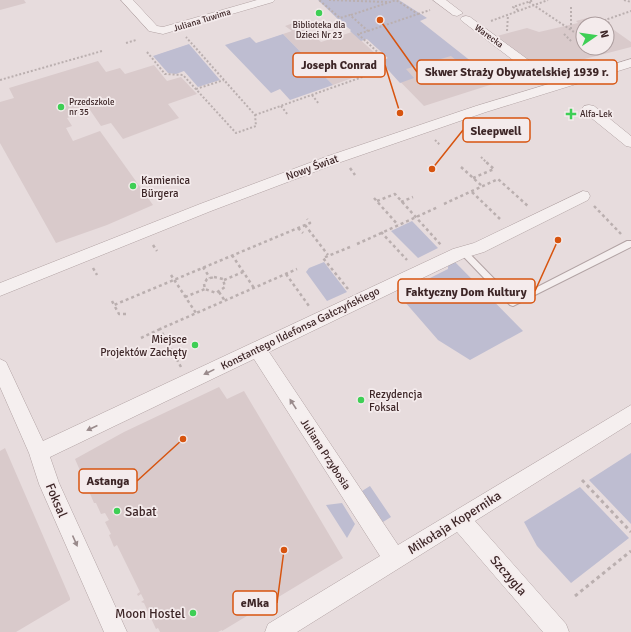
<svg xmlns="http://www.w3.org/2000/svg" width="631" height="632" font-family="Signika,sans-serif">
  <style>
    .built { fill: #d9cacb }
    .green { fill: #bebdd1 }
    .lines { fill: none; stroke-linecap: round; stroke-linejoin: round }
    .service-casing { stroke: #b1a2a3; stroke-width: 2 }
    .minor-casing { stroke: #b1a2a3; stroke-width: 1 }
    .path-far2 { stroke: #baafaf; stroke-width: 2; stroke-dasharray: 2 2; stroke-linecap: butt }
    .path-far1 { stroke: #baafaf; stroke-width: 2.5; stroke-dasharray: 3 3; stroke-linecap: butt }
    .path { stroke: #baafaf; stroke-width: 3; stroke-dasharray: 3.5 3.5; stroke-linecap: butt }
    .service { fill: #f5efef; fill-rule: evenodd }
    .minor { fill: #f5efef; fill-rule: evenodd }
    .oneway { fill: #998a8b }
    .poi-dot { fill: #3ecf55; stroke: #f4ebec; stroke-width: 1.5 }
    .labels { text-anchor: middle; stroke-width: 3.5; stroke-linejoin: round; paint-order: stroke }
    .far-street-label { font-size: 9px; fill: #3d2627; stroke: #f4ebec }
    .far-poi-label { font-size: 9px; fill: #3d2627; stroke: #f4ebec; text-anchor: start }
    .street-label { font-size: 11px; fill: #3d2627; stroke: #f4ebec }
    .poi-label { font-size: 11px; fill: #3d2627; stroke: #f4ebec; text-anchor: start }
    .near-street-label { font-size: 13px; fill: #3d2627; stroke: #f4ebec }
    .near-poi-label { font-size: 13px; fill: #3d2627; stroke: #f4ebec; text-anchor: start }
    .leader { fill: none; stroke: #d7540f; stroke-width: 1.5 }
    .callout-dot { fill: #d7540f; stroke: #f4ebec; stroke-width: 1.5 }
    .callout { fill: #f4ebec; stroke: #d7540f; stroke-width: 1.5 }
    .callout-label { font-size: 12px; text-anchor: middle; font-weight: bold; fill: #3d2627 }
  </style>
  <rect width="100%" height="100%" fill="#e7dcdd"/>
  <!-- built -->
  <path class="built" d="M 0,0 L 24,0 L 26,3 L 0,10 Z
    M 591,17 L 598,22 L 602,21 L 606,24 L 583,24 L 583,48 L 607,48 L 607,25 L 631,42 L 631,47 L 542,70 L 497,36 L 527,28 L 539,32 L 578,23 L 576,21 Z
    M 299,21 L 321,42 L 352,32 L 378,56 L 371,59 L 380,68 L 333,85 L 283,34 L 292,31 L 285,26 Z
    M 419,21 L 472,63 L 496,83 L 424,106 L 381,62 L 388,58 L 367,39 Z
    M 98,61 L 106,72 L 120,68 L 125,74 L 154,65 L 167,81 L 181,77 L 197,94 L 168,104 L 179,118 L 123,139 L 111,123 L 101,126 L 90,110 L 67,118 L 72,126 L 66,128 L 73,141 L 100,131 L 153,205 L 107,225 L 56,243 L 0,143 L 0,102 L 14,98 L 9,88 Z
    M 219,387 L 227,399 L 244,391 L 343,558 L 222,631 L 222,630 L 218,632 L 160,632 L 158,628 L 156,629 L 144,603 L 141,602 L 144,600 L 141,594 L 138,596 L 137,594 L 140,592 L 117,545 L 114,547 L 109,535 L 111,534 L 105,522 L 109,520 L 105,513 L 101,514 L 96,503 L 94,503 L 75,459 L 124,432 Z
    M 5,448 L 70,598 L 70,600 L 16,632 L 0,632 L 0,451 Z"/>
  <!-- green -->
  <path class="green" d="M 318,0 L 399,0 L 427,18 L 420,21 L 472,62 L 458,65 L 456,62 L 457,61 L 451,56 L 406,69 L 414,78 L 400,83 L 381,62 L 388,58 L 367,39 L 361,41 L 350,31 L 351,30 L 343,24 Z
    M 283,34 L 333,85 L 290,100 L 280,89 L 271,93 L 225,45 L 250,37 L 256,43 Z
    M 189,44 L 220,80 L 198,87 L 184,71 L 176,74 L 168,73 L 153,56 Z
    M 412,221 L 438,248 L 418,258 L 391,231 Z
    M 454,261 L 523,331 L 470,360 L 438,340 L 398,294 L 448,269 L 448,264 Z
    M 324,262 L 347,292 L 327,301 L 306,272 L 309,268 Z
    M 631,453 L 631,524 L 589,480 Z
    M 370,486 L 391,517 L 383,522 L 362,491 Z
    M 580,487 L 629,538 L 571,583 L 537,546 L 524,522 Z
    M 342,503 L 355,524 L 347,538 L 326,505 Z"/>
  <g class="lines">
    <!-- service casing -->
    <g class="service-casing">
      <path id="service" d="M 627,241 L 631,241 L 631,247 L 513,306 L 510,305 L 459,252 L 460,250 L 466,250 L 514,299 Z"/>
    </g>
    <!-- minor casing -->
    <g class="minor-casing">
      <path id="minor" d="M 121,0 L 133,0 L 157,26 L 163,27 L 257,0 L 275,0 L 273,2 L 163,34 L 149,31 Z
        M 433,0 L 446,0 L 463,13 L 457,16 L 453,15 Z
        M 466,16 L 470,17 L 534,64 L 536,67 L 534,70 L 526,70 L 462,21 L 460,19 L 462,17 Z
        M 631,59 L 631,67 L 486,112 L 338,163 L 211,211 L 0,296 L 0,283 L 200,204 L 328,156 L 476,106 Z
        M 589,105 L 594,106 L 631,136 L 631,147 L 626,146 L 584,112 L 582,109 L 584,106 Z
        M 583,191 L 588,192 L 590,196 L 588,200 L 484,252 L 464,258 L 269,352 L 398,545 L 631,405 L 631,423 L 475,521 L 566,624 L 569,632 L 543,632 L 457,532 L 297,632 L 265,632 L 268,624 L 380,556 L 254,359 L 50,457 L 59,483 L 127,632 L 104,632 L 39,484 L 29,453 L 0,387 L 0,359 L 6,362 L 43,441 L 453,249 L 474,243 Z"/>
    </g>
    <!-- path-far2 -->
    <path class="path-far2" d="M 329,0 L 388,2
      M 624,0 L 631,2
      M 529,2 L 574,32
      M 571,7 L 571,29
      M 518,10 L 513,7 L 534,0
      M 418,14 L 430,10
      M 351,15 L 396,0
      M 491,21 L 548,0
      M 607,24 L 610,24 L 605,20 L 631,11
      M 368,31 L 418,14 L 396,0
      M 507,31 L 508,15
      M 564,34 L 572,42
      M 126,43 L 136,40
      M 147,52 L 165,74 L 183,75 L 236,133 L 256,126 L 255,115 L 186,37
      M 0,80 L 102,51
      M 196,89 L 224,80
      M 312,95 L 319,104
      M 281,106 L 288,115
      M 255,115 L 385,69 L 376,61 L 384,58 L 358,34 L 368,31 L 350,15 L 340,18 L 319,0
      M 435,140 L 440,145
      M 481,157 L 487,163"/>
    <!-- path-far1 -->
    <path class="path-far1" d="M 461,167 L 482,186
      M 350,168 L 355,175
      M 473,178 L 494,169 L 486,162
      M 472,192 L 500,219
      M 374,198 L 398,225
      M 377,201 L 395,194 L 441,245
      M 401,202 L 413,197
      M 444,204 L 498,179 L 529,207
      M 594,206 L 621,234
      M 305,225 L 328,255
      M 298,228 L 303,233
      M 381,232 L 407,260
      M 357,244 L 438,207
      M 153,245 L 157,251
      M 232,255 L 254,288
      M 203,267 L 210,278
      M 93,268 L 97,275
      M 286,274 L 309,306
      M 171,275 L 196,313
      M 214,277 L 223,279 L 225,287 L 216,293 L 205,289 L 204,284 L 207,279 Z
      M 224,280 L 243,272
      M 348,289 L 323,258 L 350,247
      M 219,292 L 225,301
      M 185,297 L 205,289
      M 112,301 L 114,305
      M 126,314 L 119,314 L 114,305 L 310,223 L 307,219
      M 141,338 L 160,329
      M 181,367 L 160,329 L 297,269"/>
    <!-- path -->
    <path class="path" d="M 582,480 L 631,532
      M 575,596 L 631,551"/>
    <!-- service -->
    <use href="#service" class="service"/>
    <!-- minor -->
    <use href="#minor" class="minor"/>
  </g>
  <!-- one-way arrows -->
  <defs><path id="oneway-solid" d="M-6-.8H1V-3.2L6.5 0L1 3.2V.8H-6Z"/></defs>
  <g class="oneway">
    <use href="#oneway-solid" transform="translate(209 372) rotate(154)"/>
    <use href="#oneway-solid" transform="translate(293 404) rotate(-123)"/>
    <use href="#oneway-solid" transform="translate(92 428) rotate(155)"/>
    <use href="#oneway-solid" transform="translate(75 541) rotate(66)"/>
  </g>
  <!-- markers -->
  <g class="poi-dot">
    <circle cx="319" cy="13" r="4"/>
    <circle cx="61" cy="107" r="4"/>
    <path d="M569 108h4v4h4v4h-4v4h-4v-4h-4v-4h4z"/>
    <circle cx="133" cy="186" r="4"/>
    <circle cx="195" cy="345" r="4"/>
    <circle cx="361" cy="400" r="4"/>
    <circle cx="117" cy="511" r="4"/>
    <circle cx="193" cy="613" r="4"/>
  </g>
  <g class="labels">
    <!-- far-street labels -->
    <g class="far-street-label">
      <text transform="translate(202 20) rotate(-17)" y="3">Juliana Tuwima</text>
      <text transform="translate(489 36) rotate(36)" y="3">Warecka</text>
    </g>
    <!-- far-poi labels -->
    <g class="far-poi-label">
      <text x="319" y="28" text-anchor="middle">Biblioteka dla<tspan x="319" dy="10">Dzieci Nr 23</tspan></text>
      <text x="69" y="105">Przedszkole<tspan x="69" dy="10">nr 35</tspan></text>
      <text x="580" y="117">Alfa-Lek</text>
    </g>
    <!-- street labels -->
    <g class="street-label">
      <text transform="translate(312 167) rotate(-20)" y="4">Nowy Świat</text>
      <text transform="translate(300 328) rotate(-26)" y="4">Konstantego Ildefonsa Gałczyńskiego</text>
      <text transform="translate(326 454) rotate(57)" y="4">Juliana Przybosia</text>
    </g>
    <!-- poi labels -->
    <g class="poi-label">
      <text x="141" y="184">Kamienica<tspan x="141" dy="13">Bürgera</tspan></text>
      <text x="187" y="343" text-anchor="end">Miejsce<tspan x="187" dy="13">Projektów Zachęty</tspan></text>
      <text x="369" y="398">Rezydencja<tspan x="369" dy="13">Foksal</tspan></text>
    </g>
    <!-- near-street labels -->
    <g class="near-street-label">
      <text transform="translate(57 500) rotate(67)" y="5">Foksal</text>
      <text transform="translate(454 522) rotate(-32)" y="5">Mikołaja Kopernika</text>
      <text transform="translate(509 575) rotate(49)" y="5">Szczygla</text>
    </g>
    <!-- near-poi labels -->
    <g class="near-poi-label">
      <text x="125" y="516">Sabat</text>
      <text x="185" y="618" text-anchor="end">Moon Hostel</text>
    </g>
  </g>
  <!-- callouts -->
  <path class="leader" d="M400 113L385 65M380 20L417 72M432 169L463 130M558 240L535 291M183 439L137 481M284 550L277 603"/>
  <g class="callout-dot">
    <circle cx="400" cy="113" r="4"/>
    <circle cx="380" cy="20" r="4"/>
    <circle cx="432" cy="169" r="4"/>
    <circle cx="558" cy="240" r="4"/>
    <circle cx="183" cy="439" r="4"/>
    <circle cx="284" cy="550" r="4"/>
  </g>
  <g class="callout">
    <rect x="293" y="53" width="92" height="24" rx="4"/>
    <rect x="417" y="60" width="200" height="24" rx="4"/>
    <rect x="463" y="118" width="67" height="24" rx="4"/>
    <rect x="398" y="279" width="137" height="24" rx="4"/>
    <rect x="79" y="469" width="58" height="24" rx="4"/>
    <rect x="233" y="591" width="44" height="24" rx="4"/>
  </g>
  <g class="callout-label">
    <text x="339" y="69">Joseph Conrad</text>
    <text x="517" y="76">Skwer Straży Obywatelskiej 1939 r.</text>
    <text x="496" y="135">Sleepwell</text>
    <text x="466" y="296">Faktyczny Dom Kultury</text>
    <text x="108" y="485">Astanga</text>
    <text x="255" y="607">eMka</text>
  </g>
  <!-- north arrow -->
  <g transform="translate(595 36) rotate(77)"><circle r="19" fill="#f4ebec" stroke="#ab9c9d"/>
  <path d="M0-3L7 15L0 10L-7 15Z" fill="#3ecf55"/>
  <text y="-6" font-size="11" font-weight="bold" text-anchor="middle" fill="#3d2627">N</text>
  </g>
</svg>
